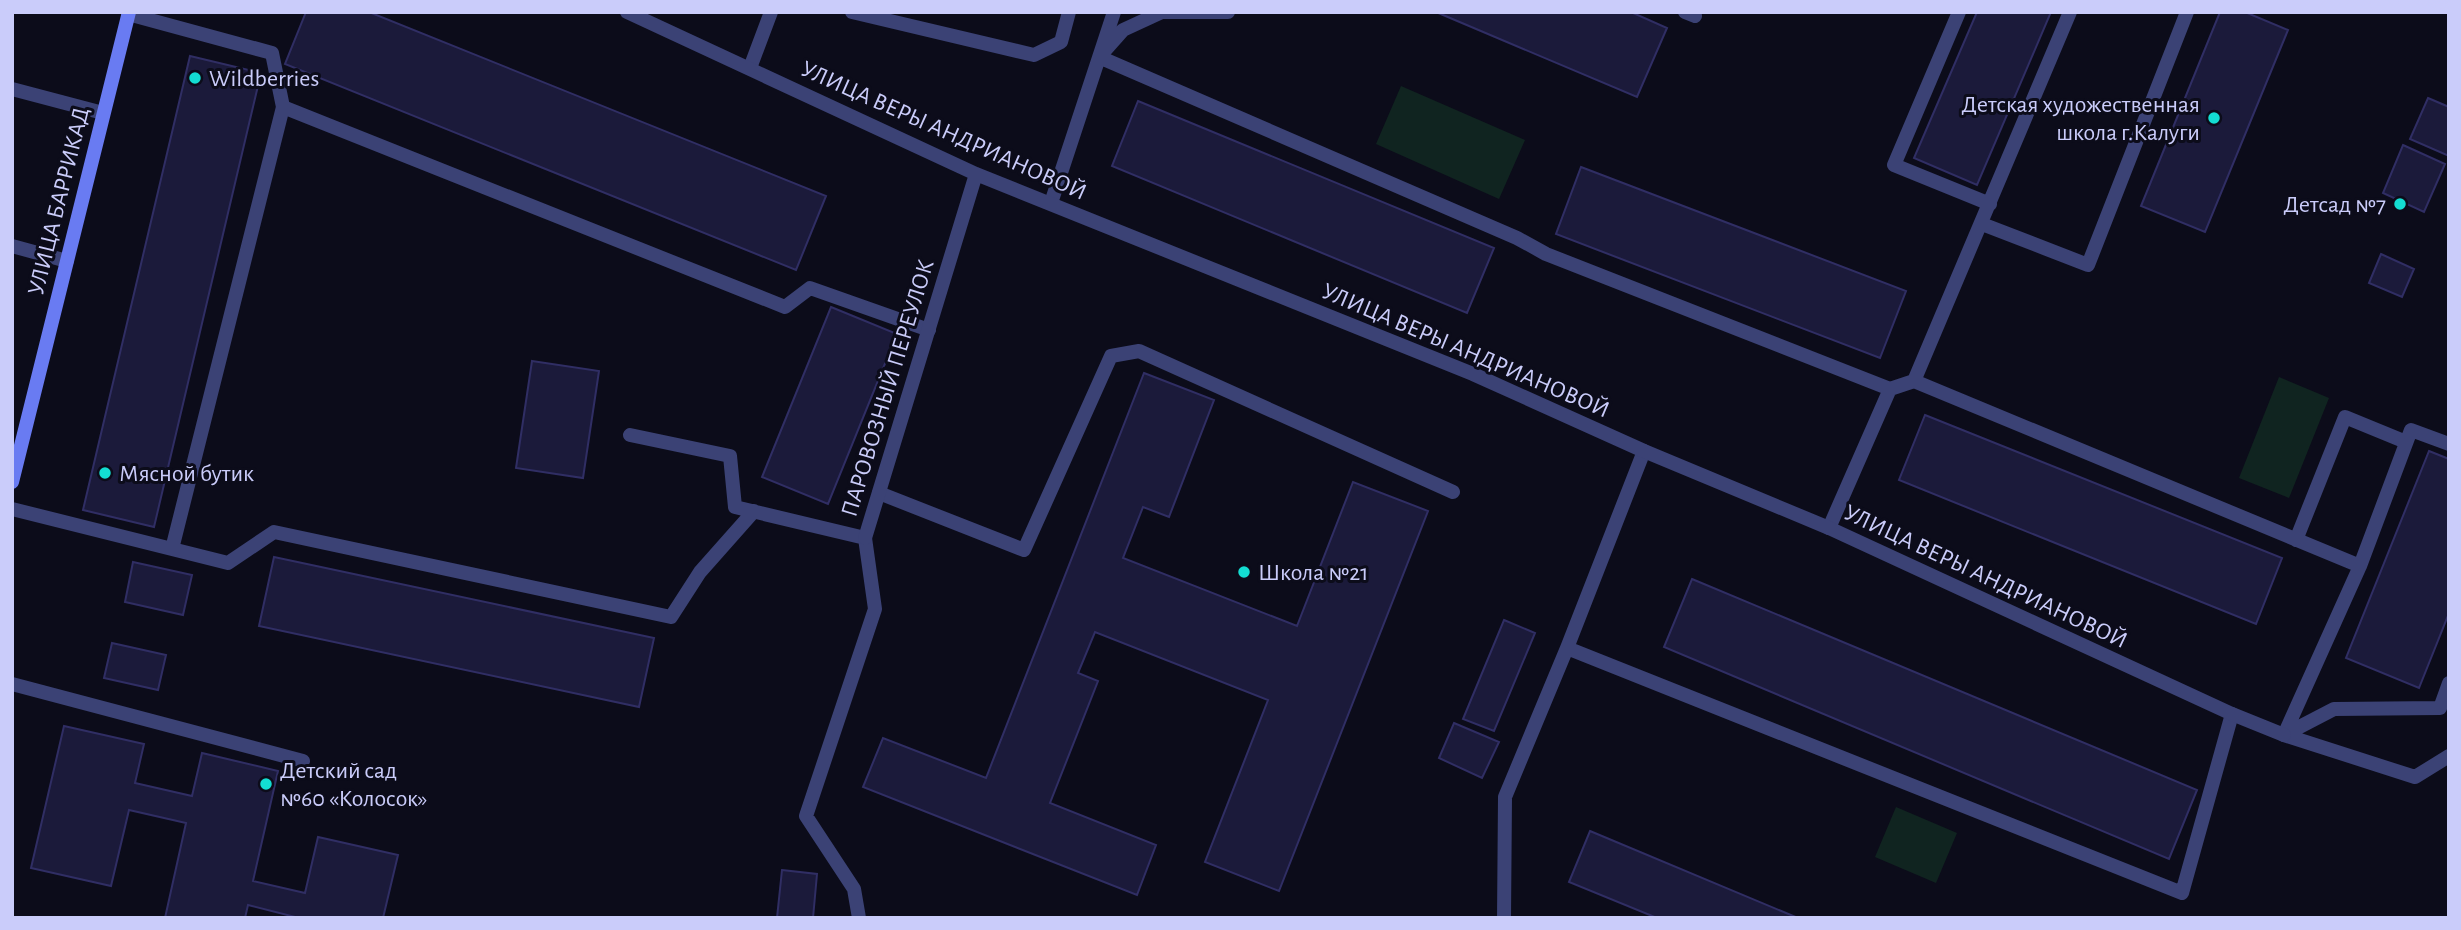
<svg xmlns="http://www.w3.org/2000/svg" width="2461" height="930" font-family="'Alegreya Sans',sans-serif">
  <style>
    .green { fill: #102420 }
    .building { fill: #1b1a3a; stroke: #302e64; stroke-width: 2 }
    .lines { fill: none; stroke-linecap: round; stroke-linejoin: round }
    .lane { stroke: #3b4275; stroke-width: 14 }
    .street { stroke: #3b4275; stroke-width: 14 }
    .secondary { stroke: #697bf2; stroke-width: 14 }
    .poi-dot { fill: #13ddd2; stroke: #0c0c1a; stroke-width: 2.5 }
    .labels { text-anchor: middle; stroke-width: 6; stroke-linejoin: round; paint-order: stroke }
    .poi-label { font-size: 24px; fill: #caccfa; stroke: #0c0c1a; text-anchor: start }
    .street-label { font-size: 24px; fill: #caccfa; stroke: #0c0c1a }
  </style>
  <rect width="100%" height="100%" fill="#0c0c1a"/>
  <!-- green -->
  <path class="green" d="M 1401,86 L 1525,140 L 1499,199 L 1376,144 Z
    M 2279,377 L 2329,398 L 2289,498 L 2239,478 Z
    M 1896,807 L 1957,833 L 1936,883 L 1875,857 Z"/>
  <!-- building -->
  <path class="building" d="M 306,12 L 369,12 L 826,196 L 796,270 L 285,64 Z
    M 1436,12 L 1631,12 L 1667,28 L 1637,97 Z
    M 1977,12 L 2051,12 L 1977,185 L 1914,158 Z
    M 2220,12 L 2245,12 L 2288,30 L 2205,232 L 2141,206 Z
    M 190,56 L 261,73 L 154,527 L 83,510 Z
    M 2428,98 L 2449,107 L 2449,156 L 2410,139 Z
    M 1138,101 L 1494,248 L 1467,313 L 1112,166 Z
    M 2403,145 L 2445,164 L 2424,212 L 2383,193 Z
    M 1581,167 L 1906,291 L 1880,358 L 1556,234 Z
    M 2381,254 L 2414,269 L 2402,297 L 2369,283 Z
    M 831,307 L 897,334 L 828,504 L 762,477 Z
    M 532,361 L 599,371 L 583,478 L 516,468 Z
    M 1144,373 L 1214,400 L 1169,517 L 1143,507 L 1123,558 L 1297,626 L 1353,482 L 1428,511 L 1279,891 L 1205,862 L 1268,700 L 1095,632 L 1078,673 L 1098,681 L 1050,803 L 1156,845 L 1137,895 L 863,787 L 883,738 L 986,778 Z
    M 1925,415 L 2282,558 L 2256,624 L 1899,480 Z
    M 2429,451 L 2449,459 L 2449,613 L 2419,688 L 2346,658 Z
    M 274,557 L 654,638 L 639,707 L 259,626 Z
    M 133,562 L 192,575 L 183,615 L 125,602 Z
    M 1692,579 L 2197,790 L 2169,859 L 1664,647 Z
    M 1504,620 L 1535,633 L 1494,731 L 1463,719 Z
    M 112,643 L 166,655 L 158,690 L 104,678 Z
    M 1454,723 L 1499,742 L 1482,778 L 1439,758 Z
    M 64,726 L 144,744 L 135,783 L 192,796 L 202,753 L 278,771 L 253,881 L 305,893 L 318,837 L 398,855 L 383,918 L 299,918 L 248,905 L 245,918 L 165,918 L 186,823 L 129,810 L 111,886 L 31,868 Z
    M 1590,831 L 1798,918 L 1657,918 L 1569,882 Z
    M 782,870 L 817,874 L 813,918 L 777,918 Z"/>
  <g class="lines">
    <!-- lane -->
    <path class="lane" d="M 852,12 L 1034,55 L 1061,42 L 1069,12
      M 1228,12 L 1162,12 L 1123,30 L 1099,57 L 1517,238 L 1546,254 L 1890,389
      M 1685,12 L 1695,16
      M 1959,12 L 1894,165 L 1990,204
      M 128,14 L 272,53 L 283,107
      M 750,68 L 771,12
      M 12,89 L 103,113
      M 1051,203 L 1114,12
      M 1982,224 L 2088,265 L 2187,12
      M 12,246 L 67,261
      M 1914,381 L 2360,566
      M 630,435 L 730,456 L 735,507 L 865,538 L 875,609 L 806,816 L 854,889 L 859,918
      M 1644,451 L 1567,648 L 2182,893 L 2232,714
      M 879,493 L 1024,550 L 1111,356 L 1139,351 L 1453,492
      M 12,509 L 228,563 L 274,532 L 671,617 L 700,572 L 754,511
      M 1829,528 L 1890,389 L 1914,381 L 2070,12
      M 2296,540 L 2345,417 L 2406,442
      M 172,549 L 283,107 L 785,307 L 810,288 L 929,330
      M 2449,683 L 2440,708 L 2334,709 L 2284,735 L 2415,777 L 2449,756
      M 12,684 L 303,761
      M 2284,735 L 2360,566 L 2411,430 L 2449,444
      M 1504,918 L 1505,797 L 1567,648"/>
    <!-- street -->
    <path class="street" d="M 627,12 L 976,174 L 1473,374 L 1644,451 L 1829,528 L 2232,714 L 2284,735
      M 865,538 L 976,174"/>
    <!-- secondary -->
    <path class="secondary" d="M 12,482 L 129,12"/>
  </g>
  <!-- markers -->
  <g class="poi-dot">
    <circle cx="195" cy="78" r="7"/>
    <circle cx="2214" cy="118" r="7"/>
    <circle cx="2400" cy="204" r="7"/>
    <circle cx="105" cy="473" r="7"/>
    <circle cx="1244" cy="572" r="7"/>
    <circle cx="266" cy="784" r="7"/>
  </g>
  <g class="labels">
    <!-- poi labels -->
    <g class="poi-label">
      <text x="209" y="86">Wildberries</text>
      <text x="2200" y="112" text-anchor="end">Детская художественная<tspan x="2200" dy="28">школа г.Калуги</tspan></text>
      <text x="2386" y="212" text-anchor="end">Детсад №7</text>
      <text x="119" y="481">Мясной бутик</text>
      <text x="1258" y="580">Школа №21</text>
      <text x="280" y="778">Детский сад<tspan x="280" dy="28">№60 «Колосок»</tspan></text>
    </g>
    <!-- street labels -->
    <g class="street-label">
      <text transform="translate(944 130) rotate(24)" y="8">УЛИЦА ВЕРЫ АНДРИАНОВОЙ</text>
      <text transform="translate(58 201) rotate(-76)" y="8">УЛИЦА БАРРИКАД</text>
      <text transform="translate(1466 350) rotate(23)" y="8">УЛИЦА ВЕРЫ АНДРИАНОВОЙ</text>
      <text transform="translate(887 388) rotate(-73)" y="8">ПАРОВОЗНЫЙ ПЕРЕУЛОК</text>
      <text transform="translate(1986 576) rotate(25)" y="8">УЛИЦА ВЕРЫ АНДРИАНОВОЙ</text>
    </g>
  </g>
  <!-- border -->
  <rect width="2461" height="930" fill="none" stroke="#caccfa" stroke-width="28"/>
</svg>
